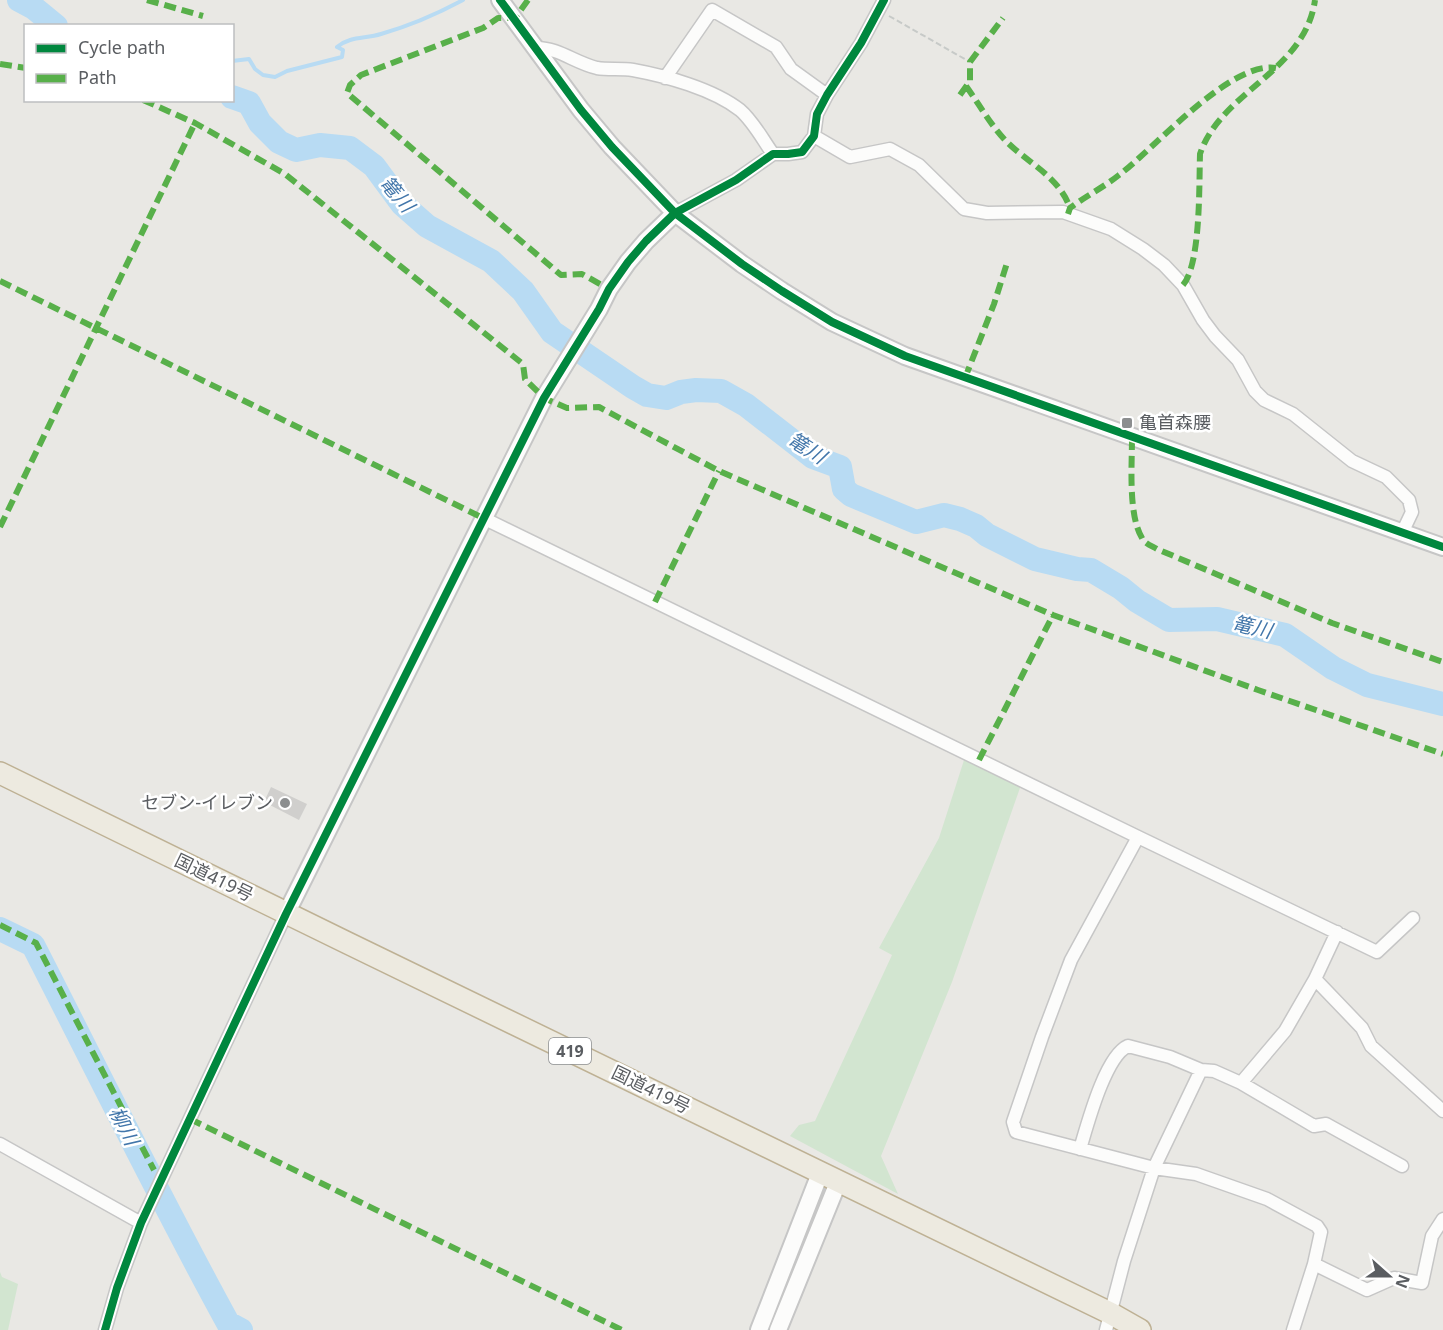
<svg xmlns="http://www.w3.org/2000/svg" width="1443" height="1330" font-family="'Noto Sans','Noto Sans JP',sans-serif">
  <style>
    .green { fill: #d2e5d0 }
    .lines { fill: none; stroke-linecap: round; stroke-linejoin: round }
    .stream { stroke: #b8dbf3; stroke-width: 4 }
    .river { stroke: #b8dbf3; stroke-width: 24 }
    .building { fill: #d0cfcd }
    .street-casing { stroke: #c6c6c6; stroke-width: 15 }
    .secondary-casing { stroke: #c6c6c6; stroke-width: 20 }
    .highway-casing { stroke: #beb194; stroke-width: 24 }
    .path { stroke: #c7cac8; stroke-width: 2; stroke-dasharray: 6 3; stroke-linecap: butt }
    .street { stroke: #fcfcfb; stroke-width: 12 }
    .secondary { stroke: #fcfcfb; stroke-width: 16 }
    .highway { stroke: #edeae0; stroke-width: 21 }
    .quiet { stroke: #58b04a; stroke-width: 6; stroke-dasharray: 12 6; stroke-linecap: butt }
    .cycleway-casing { stroke: #fff; stroke-width: 11 }
    .cycleway { stroke: #00873e; stroke-width: 8 }
    .poi-dot { fill: #8c8e8f; stroke: #fff; stroke-width: 2 }
    .labels { text-anchor: middle; stroke-width: 5; stroke-linejoin: round; paint-order: stroke }
    .shield { fill: #fff; stroke: #8c8e90; stroke-width: 1.5 }
    .shield-label { font-size: 16px; font-weight: bold; fill: #5a5d61 }
    .poi-label { font-size: 18px; fill: #5a5d61; stroke: #fff; text-anchor: start }
    .street-label { font-size: 18px; fill: #5a5d61; stroke: #fff }
    .water-label { font-size: 20px; font-style: italic; fill: #4276aa; stroke: #fff }
  </style>
  <rect width="100%" height="100%" fill="#e9e8e4"/>
  <!-- green -->
  <path class="green" d="M 965,757 L 1021,785 L 952,982 L 881,1156 L 898,1194 L 790,1136 L 799,1125 L 815,1121 L 892,955 L 879,948 L 939,838 Z
    M 0,1272 L 2,1277 L 18,1284 L 8,1330 L 0,1330 Z"/>
  <g class="lines">
    <!-- stream -->
    <path class="stream" d="M 232,61 L 249,59 L 255,69 L 263,75 L 275,77 L 287,71 L 342,57 L 343,50 L 337,47 C 350,36 365,39 381,34 C 409,26 437,14 463,0"/>
    <!-- river -->
    <path class="river" d="M 19,0 L 34,8 L 56,26
      M 232,97 L 249,103 L 260,123 L 279,142 L 296,150 L 320,145 L 350,148 L 374,166 L 402,204 L 427,226 L 491,261 L 523,291 L 552,332 L 633,387 L 647,395 L 666,398 L 681,392 L 696,390 L 721,391 L 746,405 L 813,457 L 840,467 L 844,489 L 851,495 L 916,522 L 944,515 L 960,519 L 976,526 L 987,535 L 1035,559 L 1077,569 L 1091,570 L 1121,588 L 1137,601 L 1169,620 L 1217,619 L 1285,635 L 1333,668 L 1367,685 L 1443,704
      M 0,929 L 33,945 C 98,1072 160,1199 228,1323 L 241,1330"/>
  </g>
  <!-- building -->
  <path class="building" d="M 271,787 L 307,804 L 299,820 L 264,802 Z"/>
  <g class="lines">
    <!-- street casing -->
    <g class="street-casing">
      <path id="street" d="M 537,48 C 559,48 575,63 597,68 C 608,70 621,68 633,70 C 666,76 713,89 740,110 C 753,121 763,140 773,154
        M 665,78 L 712,10 L 776,47 L 791,69 L 827,95
        M 814,136 L 850,157 L 890,149 L 919,165 L 964,209 L 987,213 L 1063,212 L 1111,229 L 1143,249 L 1164,265 L 1183,285 L 1203,320 L 1215,336 L 1238,360 L 1255,391 L 1264,400 L 1293,414 L 1352,461 L 1386,477 L 1409,500 L 1412,512 L 1402,533
        M 675,213 L 736,180 L 773,154 L 788,154 L 802,152 L 814,136 L 817,114 L 827,95 L 861,43 L 884,0
        M 483,518 L 1138,837 L 1377,952 L 1413,918
        M 1138,837 L 1071,960 L 1042,1037 L 1013,1122 L 1016,1132 L 1154,1168 L 1196,1174 L 1267,1199 L 1317,1226 L 1321,1232 L 1314,1264 L 1293,1330
        M 1337,932 L 1315,979 L 1362,1028 L 1371,1046 L 1443,1111
        M 1241,1083 L 1285,1031 L 1315,979
        M 0,1144 L 141,1223
        M 1080,1149 C 1087,1126 1105,1056 1128,1046 L 1170,1057 L 1201,1070 L 1214,1071 L 1241,1083 L 1314,1126 L 1326,1124 L 1402,1166
        M 1314,1264 L 1367,1290 L 1394,1278 L 1422,1283 L 1432,1236 L 1443,1219
        M 105,1330 L 117,1288 L 141,1223 L 286,914
        M 1106,1330 L 1124,1261 L 1154,1168 L 1201,1070"/>
    </g>
    <!-- secondary casing -->
    <g class="secondary-casing">
      <path id="secondary" d="M 500,0 L 581,110 L 612,147 L 675,213 L 742,264 L 782,291 L 832,322 L 905,356 L 1443,547
        M 286,914 L 544,398 L 599,309 L 609,289 L 628,262 L 646,241 L 675,213
        M 759,1330 L 821,1171
        M 778,1330 L 839,1180"/>
    </g>
    <!-- highway casing -->
    <g class="highway-casing">
      <path id="highway" d="M 0,773 C 369,955 740,1132 1110,1313 L 1140,1330"/>
    </g>
    <!-- path -->
    <path class="path" d="M 889,16 L 970,62"/>
    <!-- street -->
    <use href="#street" class="street"/>
    <!-- secondary -->
    <use href="#secondary" class="secondary"/>
    <!-- highway -->
    <use href="#highway" class="highway"/>
    <!-- quiet -->
    <path class="quiet" d="M 147,0 L 203,16
      M 528,0 L 515,18 L 498,18 L 483,28 L 361,75 L 350,85 L 347,93 L 561,275 L 582,274 L 609,289
      M 0,64 L 26,68
      M 966,86 C 979,104 990,124 1005,140 C 1026,162 1059,176 1070,208
      M 960,95 L 970,81 L 970,62 L 1003,18
      M 143,100 L 195,123 L 285,174 L 523,364 L 525,379 L 544,398 L 567,408 L 599,407 L 719,471 L 1053,615 L 1258,690 L 1443,754
      M 1068,214 L 1070,208 C 1086,196 1104,187 1119,175 C 1154,149 1231,60 1276,68
      M 0,281 L 483,518
      M 1183,285 C 1201,264 1199,183 1200,154 C 1221,91 1305,72 1315,0
      M 965,378 L 994,304 L 1007,263
      M 1132,438 C 1132,465 1128,515 1142,538 C 1144,543 1152,546 1157,549 L 1332,623 L 1443,662
      M 0,527 L 195,123
      M 655,602 L 719,471
      M 979,760 L 1053,615
      M 0,925 L 36,943 L 154,1170
      M 190,1119 L 622,1330"/>
    <!-- cycleway casing -->
    <g class="cycleway-casing">
      <path id="cycleway" d="M 500,0 L 581,110 L 612,147 L 675,213 L 742,264 L 782,291 L 832,322 L 905,356 L 1443,547
        M 105,1330 L 117,1288 L 141,1223 L 286,914 L 544,398 L 599,309 L 609,289 L 628,262 L 646,241 L 675,213 L 736,180 L 773,154 L 788,154 L 802,152 L 814,136 L 817,114 L 827,95 L 861,43 L 884,0"/>
    </g>
    <!-- cycleway -->
    <use href="#cycleway" class="cycleway"/>
  </g>
  <!-- markers -->
  <g class="poi-dot">
    <rect x="1121" y="417" width="12" height="12" rx="3"/>
    <circle cx="285" cy="803" r="6"/>
  </g>
  <g class="labels">
    <!-- shield labels -->
    <rect class="shield" x="549" y="1038" width="42" height="26" rx="4.5"/>
    <g class="shield-label">
      <text x="570" y="1057">419</text>
    </g>
    <!-- poi labels -->
    <g class="poi-label">
      <text x="1139" y="429">亀首森腰</text>
      <text x="273" y="809" text-anchor="end">セブン-イレブン</text>
    </g>
    <!-- street labels -->
    <g class="street-label">
      <text transform="translate(214 878) rotate(26)" y="6">国道419号</text>
      <text transform="translate(651 1090) rotate(26)" y="6">国道419号</text>
    </g>
    <!-- water labels -->
    <g class="water-label">
      <text transform="translate(397 194) rotate(50)" y="7">篭川</text>
      <text transform="translate(807 448) rotate(32)" y="7">篭川</text>
      <text transform="translate(1252 627) rotate(13)" y="7">篭川</text>
      <text transform="translate(124 1126) rotate(63)" y="7">柳川</text>
    </g>
  </g>
  <!-- legend -->
  <rect x="24" y="24" width="210" height="78" fill="#ffffff" stroke="#bdbec0" stroke-width="1.5"/>
  <rect x="36" y="44" width="30" height="9" fill="#00873e" stroke="#bdbec0" stroke-width="1.5"/>
  <text x="78" y="54" font-size="18" fill="#5a5d61">Cycle path</text>
  <rect x="36" y="74" width="30" height="9" fill="#58b04a" stroke="#bdbec0" stroke-width="1.5"/>
  <text x="78" y="84" font-size="18" fill="#5a5d61">Path</text>
  <!-- north arrow -->
  <g transform="translate(1389 1276) rotate(111)" stroke="#ffffff" stroke-width="4.5" paint-order="stroke">
  <path d="M0-4.5L10 22L0 15L-10 22Z" fill="#5a5d61"/>
  <text y="-9" font-size="16" font-weight="bold" text-anchor="middle" fill="#5a5d61">N</text>
  </g>
</svg>
